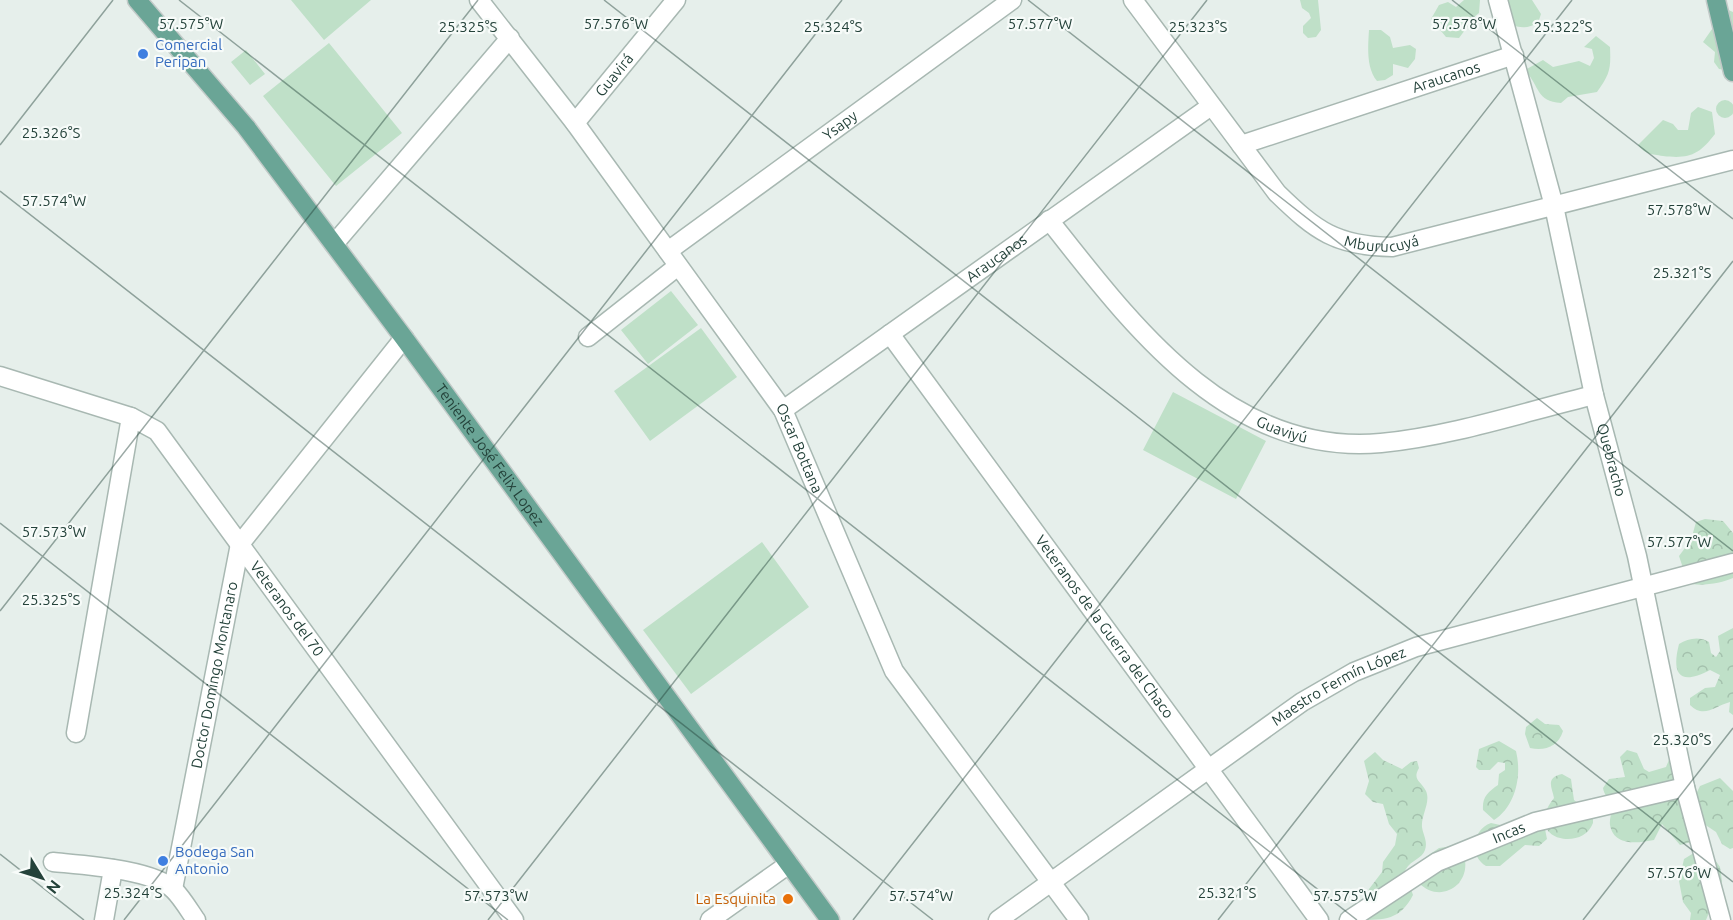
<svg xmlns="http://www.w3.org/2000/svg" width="1733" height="920" font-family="Ubuntu,sans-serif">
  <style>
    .grass { fill: #bfe0c8 }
    .forest { fill: url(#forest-crowns) }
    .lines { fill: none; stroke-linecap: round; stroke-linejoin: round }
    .minor-casing { stroke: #a8b8b2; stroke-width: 21 }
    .major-casing { stroke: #c2cac8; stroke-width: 21 }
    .minor { stroke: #fff; stroke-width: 18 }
    .major { stroke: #6aa596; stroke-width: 18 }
    .ticks { fill: none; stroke: #24423a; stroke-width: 1.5; stroke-opacity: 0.45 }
    .shop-dot { fill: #3f7fe0; stroke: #f7fbf9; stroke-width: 2 }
    .food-dot { fill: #e8710a; stroke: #f7fbf9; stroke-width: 2 }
    .labels { text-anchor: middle; stroke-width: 4.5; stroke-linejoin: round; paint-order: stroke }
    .shop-label { font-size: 15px; fill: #366cbe; stroke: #f7fbf9; text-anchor: start }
    .street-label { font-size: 15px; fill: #24423a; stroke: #f7fbf9 }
    .food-label { font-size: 15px; fill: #c56008; stroke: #f7fbf9; text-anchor: end }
    .ticks-label { font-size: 15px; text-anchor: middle; fill: #24423a; stroke: #f7fbf9; stroke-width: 4.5; stroke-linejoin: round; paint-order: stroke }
  </style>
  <defs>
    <pattern id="forest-crowns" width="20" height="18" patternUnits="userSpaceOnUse" patternTransform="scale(1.5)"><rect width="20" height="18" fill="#bfe0c8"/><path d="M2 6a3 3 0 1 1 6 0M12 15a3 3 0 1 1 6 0" fill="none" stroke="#a4c1ad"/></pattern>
  </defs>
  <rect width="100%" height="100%" fill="#e6efeb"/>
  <!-- grass -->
  <path class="grass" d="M 291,0 L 371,0 L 324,40 Z
    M 1300,0 L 1318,0 L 1321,30 L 1316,37 L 1308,38 L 1303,33 L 1303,26 L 1311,18 L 1309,13 L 1302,8 Z
    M 1464,0 L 1480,0 L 1479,13 L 1469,21 L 1463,21 L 1468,26 L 1459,38 L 1446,37 L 1431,19 L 1439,5 L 1448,2 L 1456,7 Z
    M 1503,0 L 1532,0 L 1541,14 L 1538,23 C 1528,28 1521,29 1510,24 Z
    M 1726,9 L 1733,12 L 1733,71 L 1719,69 L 1714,62 L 1715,52 L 1703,42 Z
    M 1369,30 L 1381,30 L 1390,37 L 1393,48 L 1410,45 L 1416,49 L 1415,59 L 1408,68 L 1393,64 L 1393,75 L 1385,80 L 1377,81 C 1366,68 1368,46 1369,30 Z
    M 1596,36 L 1610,47 C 1611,69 1610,74 1597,92 L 1568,97 L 1561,103 C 1536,101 1540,87 1525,70 L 1543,60 L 1553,67 L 1579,61 L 1590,66 L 1594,58 L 1592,49 L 1584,47 Z
    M 329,43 L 402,133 L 336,186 L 263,96 Z
    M 246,50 L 265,74 L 250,85 L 231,62 Z
    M1716 109a9 9 0 1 1 18 0a9 9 0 1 1-18 0Z
    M 1698,107 L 1712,112 L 1715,134 C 1699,155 1689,159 1663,156 C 1651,154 1646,155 1638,145 L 1663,120 L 1673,124 L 1678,130 L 1688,130 L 1691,113 Z
    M 671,291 L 698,325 L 648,364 L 621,330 Z
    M 701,328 L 737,377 L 650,441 L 614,391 Z
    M 1173,392 L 1266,441 L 1236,499 L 1143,450 Z
    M 762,542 L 809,607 L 691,694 L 643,630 Z"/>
  <!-- forest -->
  <path class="forest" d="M 1705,519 L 1723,521 L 1733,533 L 1733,578 C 1722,583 1700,587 1688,583 L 1679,556 L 1691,540 L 1696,522 Z
    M 1733,628 L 1733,715 L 1729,712 L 1730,702 C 1715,706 1704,719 1690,705 L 1690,698 L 1705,688 L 1715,687 L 1720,675 L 1710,670 C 1680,686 1671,675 1679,644 C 1688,638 1700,636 1709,642 L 1711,653 L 1716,657 L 1720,651 L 1718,636 Z
    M 1537,718 L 1545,724 L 1559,725 L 1563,731 C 1558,747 1545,751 1530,748 L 1525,734 L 1526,727 Z
    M 1499,741 L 1516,751 C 1522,775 1516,806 1494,820 L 1483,810 C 1482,797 1488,792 1498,785 L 1499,774 L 1505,770 L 1505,763 L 1498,762 L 1490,770 L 1479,770 L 1476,767 L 1479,749 Z
    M 1627,750 L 1637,753 L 1644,769 L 1649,772 L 1666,767 L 1671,755 L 1691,842 L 1680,845 L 1662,824 L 1654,840 C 1639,843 1614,847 1610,825 C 1609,818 1613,812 1611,805 C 1609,799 1604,795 1603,788 L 1609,779 L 1625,777 L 1620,757 Z
    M 1375,752 L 1383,760 L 1402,769 L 1411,762 L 1417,761 L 1419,768 C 1412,780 1421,781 1426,791 C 1431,802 1421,815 1422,827 C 1423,835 1428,841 1425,850 C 1422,859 1411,860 1406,869 C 1401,877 1397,883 1386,884 L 1381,890 L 1411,889 L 1413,895 C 1400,920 1385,920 1358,920 L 1369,889 L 1382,872 L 1383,862 L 1395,845 L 1397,834 L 1389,824 L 1383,804 L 1373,802 L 1365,794 L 1369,781 L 1364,761 Z
    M 1562,774 L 1571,779 L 1574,800 L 1593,815 L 1593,823 C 1582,853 1521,839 1554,798 C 1552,787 1545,778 1562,774 Z
    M 1720,778 L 1733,791 L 1733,848 L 1730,849 L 1722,844 L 1716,832 L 1704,824 L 1694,798 L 1700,786 Z
    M 1491,823 L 1505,826 L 1512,841 L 1520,830 L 1545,829 L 1547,839 L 1539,846 L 1525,845 L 1500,866 L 1486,866 C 1468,855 1473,829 1491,823 Z
    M 1453,846 L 1465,860 C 1469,888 1438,903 1419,883 L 1426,857 L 1439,848 Z
    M 1697,851 L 1711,854 L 1720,867 L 1722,881 L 1706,920 L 1690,920 L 1691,913 L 1683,902 L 1679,881 L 1684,859 Z"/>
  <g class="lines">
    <!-- minor casing -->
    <g class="minor-casing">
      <g id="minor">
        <path id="s1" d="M 479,0 L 575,123 L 783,410 L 894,671 L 1079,920"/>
        <path id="s2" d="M 1133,0 L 1277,193 C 1316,231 1336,246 1392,247 L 1733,160"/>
        <path id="s3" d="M 1498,0 L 1554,206 L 1594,395 L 1637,556 L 1685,787 L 1721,920"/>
        <path id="s4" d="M 575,123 L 676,0"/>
        <path id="s5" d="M 1241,145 L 1514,55"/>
        <path id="s6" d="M 1049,220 C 1132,325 1229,457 1381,443 C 1453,436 1524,412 1594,395"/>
        <path d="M 334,244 L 510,38"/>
        <path id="s7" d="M 668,251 L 1012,0"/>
        <path id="s8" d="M 890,334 L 1319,920"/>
        <path d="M 588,337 L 678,266"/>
        <path id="s9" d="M 0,376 L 131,417 L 157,431 L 514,920"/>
        <path id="s10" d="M 783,410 L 1211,106"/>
        <path d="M 76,733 L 131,417"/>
        <path d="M 53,862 C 82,865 153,869 174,890 C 182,898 189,910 196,920"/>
        <path id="s11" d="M 173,889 L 240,544 L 404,338"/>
        <path d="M 104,920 L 113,869"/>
        <path d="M 710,920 L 789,864"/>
        <path id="s12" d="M 998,920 L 1302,702 L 1354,672 L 1416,647 L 1733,563"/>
        <path id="s13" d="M 1349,920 L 1437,862 L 1535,822 L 1685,787"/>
      </g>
    </g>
    <!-- major casing -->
    <g class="major-casing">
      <g id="major">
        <path id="s14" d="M 137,0 L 246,127 L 404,338 L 830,920"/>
        <path d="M 1716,0 L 1733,72"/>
      </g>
    </g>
    <!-- minor -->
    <use href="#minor" class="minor"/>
    <!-- major -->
    <use href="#major" class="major"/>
  </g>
  <!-- ticks -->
  <path class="ticks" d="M 179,0 L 1357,920M 604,0 L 1733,882M 1028,0 L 1733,551M 1452,0 L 1733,219M 0,145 L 113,0M 0,191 L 933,920M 0,523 L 508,920M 0,611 L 478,0M 0,854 L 84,920M 124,920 L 842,0M 488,920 L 1207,0M 853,920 L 1572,0M 1218,920 L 1733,261M 1583,920 L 1733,728"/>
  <!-- markers -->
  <g class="shop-dot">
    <circle cx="143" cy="54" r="6"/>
    <circle cx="163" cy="861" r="6"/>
  </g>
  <circle class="food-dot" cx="788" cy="899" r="6"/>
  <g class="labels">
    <!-- shop labels -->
    <g class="shop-label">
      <text x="155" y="50">Comercial<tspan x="155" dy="17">Peripan</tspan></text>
      <text x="175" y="857">Bodega San<tspan x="175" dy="17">Antonio</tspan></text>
    </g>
    <!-- street labels -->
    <g class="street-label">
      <text dy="5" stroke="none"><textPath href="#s4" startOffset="62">Guavirá</textPath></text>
      <text dy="5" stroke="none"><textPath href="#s5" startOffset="216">Araucanos</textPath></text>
      <text dy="5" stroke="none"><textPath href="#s7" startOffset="213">Ysapy</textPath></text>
      <text dy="5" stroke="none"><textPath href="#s2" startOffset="362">Mburucuyá</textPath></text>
      <text dy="5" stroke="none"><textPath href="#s10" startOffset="262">Araucanos</textPath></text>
      <text dy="5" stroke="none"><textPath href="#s6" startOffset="318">Guaviyú</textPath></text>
      <text dy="5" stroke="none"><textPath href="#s1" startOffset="552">Oscar Bottana</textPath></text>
      <text dy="5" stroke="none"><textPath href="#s14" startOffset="576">Teniente José Felix Lopez</textPath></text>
      <text dy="5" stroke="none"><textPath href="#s3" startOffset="474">Quebracho</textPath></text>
      <text dy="5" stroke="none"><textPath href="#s9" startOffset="387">Veteranos del 70</textPath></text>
      <text dy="5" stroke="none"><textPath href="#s8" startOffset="363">Veteranos de la Guerra del Chaco</textPath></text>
      <text dy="5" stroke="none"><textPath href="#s11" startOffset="218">Doctor Domingo Montanaro</textPath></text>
      <text dy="5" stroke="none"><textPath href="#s12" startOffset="414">Maestro Fermín López</textPath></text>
      <text dy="5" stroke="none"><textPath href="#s13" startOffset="183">Incas</textPath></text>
    </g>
    <!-- food labels -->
    <g class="food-label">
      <text x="776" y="904">La Esquinita</text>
    </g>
  </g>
  <g class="ticks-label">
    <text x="1464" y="29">57.578°W</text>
    <text x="191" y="29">57.575°W</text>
    <text x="616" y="29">57.576°W</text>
    <text x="1040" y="29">57.577°W</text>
    <text x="833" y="32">25.324°S</text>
    <text x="1198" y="32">25.323°S</text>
    <text x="1563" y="32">25.322°S</text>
    <text x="468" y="32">25.325°S</text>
    <text x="51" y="138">25.326°S</text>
    <text x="54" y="206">57.574°W</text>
    <text x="1679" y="215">57.578°W</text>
    <text x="1682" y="278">25.321°S</text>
    <text x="54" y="537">57.573°W</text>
    <text x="1679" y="547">57.577°W</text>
    <text x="51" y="605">25.325°S</text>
    <text x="1682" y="745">25.320°S</text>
    <text x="1679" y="878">57.576°W</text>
    <text x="133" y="898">25.324°S</text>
    <text x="1227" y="898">25.321°S</text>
    <text x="496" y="901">57.573°W</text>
    <text x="921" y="901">57.574°W</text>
    <text x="1345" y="901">57.575°W</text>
  </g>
  <!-- north arrow -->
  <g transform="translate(42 878) rotate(128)" stroke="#f7fbf9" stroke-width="4.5" paint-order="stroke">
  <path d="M0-4.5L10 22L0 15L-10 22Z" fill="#24423a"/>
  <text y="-9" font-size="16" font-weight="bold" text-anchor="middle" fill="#24423a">N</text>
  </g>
</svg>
